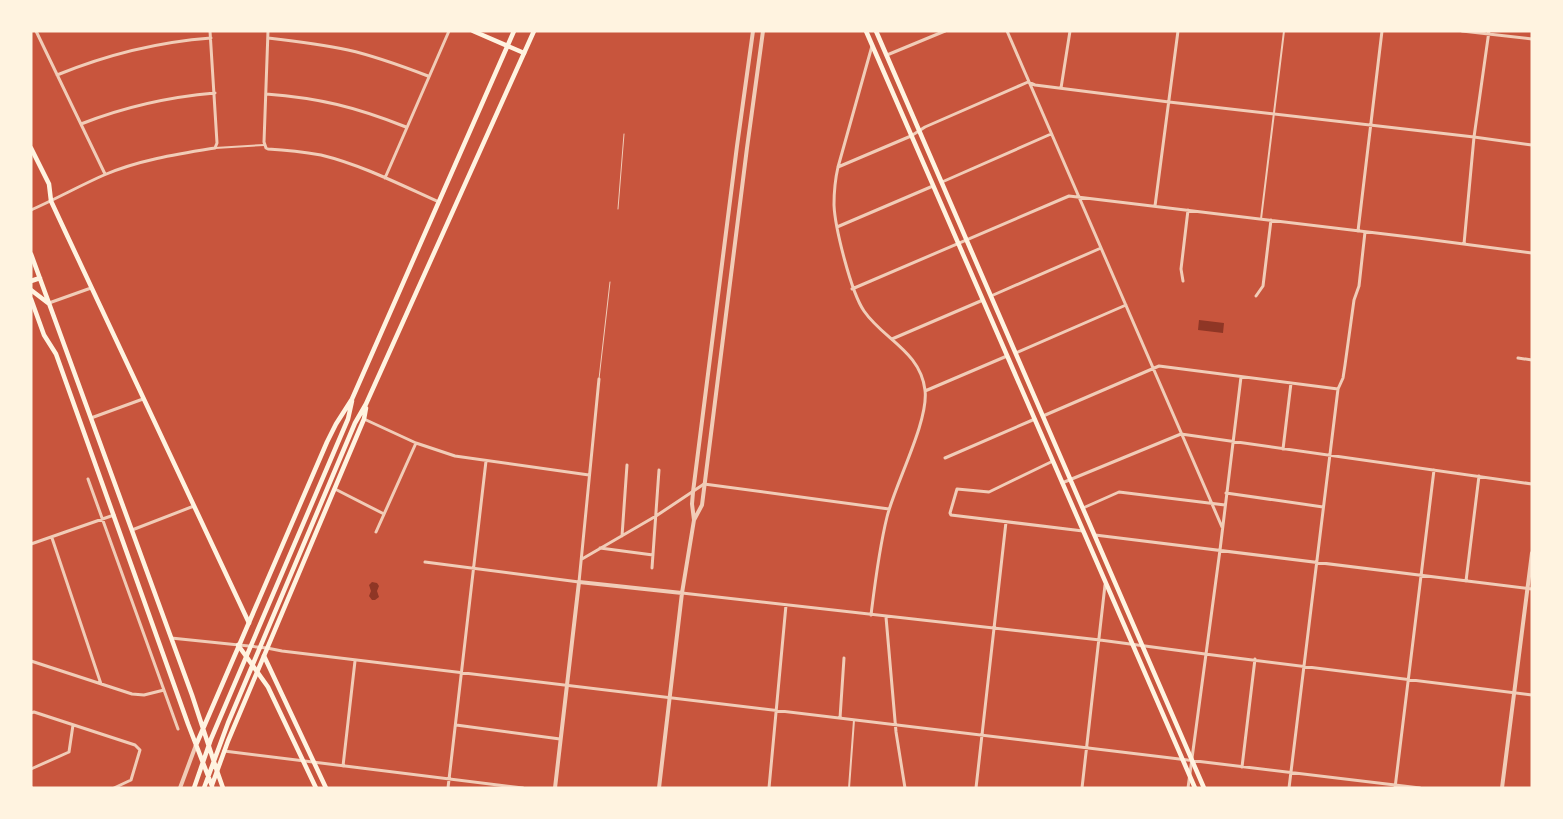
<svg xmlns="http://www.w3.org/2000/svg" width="1563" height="819" font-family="Inter,sans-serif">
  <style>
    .water { fill: #8f3625 }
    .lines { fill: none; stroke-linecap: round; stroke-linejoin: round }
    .service { stroke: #f1ccb7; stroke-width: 1 }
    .pedestrian { stroke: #f1ccb7; stroke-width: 2 }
    .minor { stroke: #f1ccb7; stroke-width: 3 }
    .tertiary { stroke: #f1ccb7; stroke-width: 4 }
    .secondary { stroke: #fff3e0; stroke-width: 4.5 }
    .primary { stroke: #fff3e0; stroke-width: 4.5 }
  </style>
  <rect width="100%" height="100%" fill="#c8553d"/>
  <!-- water -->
  <path class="water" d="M 1199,320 L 1224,323 L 1223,333 L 1198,330 Z
    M 372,582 L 377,583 L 379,586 L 377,591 L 379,597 L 375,600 L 372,600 L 369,596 L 371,591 L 369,585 Z"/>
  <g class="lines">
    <!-- service -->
    <path class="service" d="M 618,209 L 624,134
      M 599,379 L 610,282"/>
    <!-- pedestrian -->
    <path class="pedestrian" d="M 215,148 L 264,145
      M 1261,219 L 1284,31
      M 849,788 L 854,720"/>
    <!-- minor -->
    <path class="minor" d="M 36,31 L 105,174
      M 268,31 L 264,142 L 266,148 L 268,149 C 286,150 304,152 321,155 C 362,165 401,185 439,202
      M 1007,31 L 1222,527
      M 1462,31 L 1532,39
      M 268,38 C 295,41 321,44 348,50 C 375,56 402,66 428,76
      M 887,55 L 945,31
      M 57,75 C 106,55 157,42 211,38
      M 1061,88 L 1070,31
      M 266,94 C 319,98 356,107 406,127
      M 81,124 C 124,107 168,97 215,93
      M 838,167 L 911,136 L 925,127 L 1028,82 L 1035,85 L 1169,102 L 1474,137 L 1532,145
      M 385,178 L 449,31
      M 942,182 L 1051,134
      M 1155,206 L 1178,31
      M 31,210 C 56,199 79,186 104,175 C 139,160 178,154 215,148 L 217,143 L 210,31
      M 837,227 L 933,186
      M 1358,231 L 1382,31
      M 1464,244 L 1474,137 L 1489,31
      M 1183,281 L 1181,269 L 1188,210
      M 852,289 L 1069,196 L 1418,238 L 1532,253
      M 991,296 L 1101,248
      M 1256,296 L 1263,286 L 1271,220
      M 49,303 L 91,288
      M 892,339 L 983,300
      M 1016,353 L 1126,305
      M 1518,358 L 1532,360
      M 925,391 L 1007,356
      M 1043,416 L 1159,366 L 1338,389
      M 91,418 L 143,399
      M 364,419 L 416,443 L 455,456 L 589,475
      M 1283,449 L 1291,383
      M 945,458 L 1035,419
      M 1053,461 L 989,492 L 957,489 L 950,513 L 951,515 L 1083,531
      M 88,479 L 178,729
      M 1062,483 L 1181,434 L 1532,484
      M 335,489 L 384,514
      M 1226,493 L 1323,507
      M 1083,508 L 1119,492 L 1225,505
      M 132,530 L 194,506
      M 376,532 L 416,443
      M 1095,535 L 1532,589
      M 622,536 L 627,465
      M 52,538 L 101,684
      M 31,544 L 114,515
      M 600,548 L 653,555
      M 582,559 L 656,516 L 704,484 L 889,509
      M 425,562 L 579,582 L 599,379
      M 652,568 L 659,470
      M 1466,581 L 1479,476
      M 682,593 L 1100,640 L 1205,654 L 1532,695
      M 871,615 C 875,583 879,549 887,517 C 895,484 929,421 925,390 C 920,351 884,340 864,311 C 851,292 835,228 834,205 C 834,192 835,180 838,167 L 872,46
      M 886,617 L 896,732 L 905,788
      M 171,638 L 267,648 L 282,651 L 1420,788
      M 31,661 L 132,694 L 144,695 L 164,690
      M 31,713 L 34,712 L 135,745 L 140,750 L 131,780 L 114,788
      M 840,718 L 844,658
      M 456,725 L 560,739
      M 224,751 L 523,788
      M 343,766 L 355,661
      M 1242,767 L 1255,659
      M 31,769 L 69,752 L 73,725
      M 31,787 L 32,788
      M 448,788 L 486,461
      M 769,788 L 786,605
      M 976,788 L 1006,522
      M 1082,788 L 1105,585
      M 1188,788 L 1220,550 L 1241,377
      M 1289,788 L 1338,389 L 1343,378 L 1345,365 L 1354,300 L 1359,286 L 1365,232
      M 1395,788 L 1434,470"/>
    <!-- tertiary -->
    <path class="tertiary" d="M 694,520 L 692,504 L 693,492 L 737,146 L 753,31
      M 180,788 L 196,745
      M 555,788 L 579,582 L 682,593
      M 659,788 L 682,593 L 694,520 L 702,505 L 747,148 L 763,31
      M 1502,788 L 1532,553"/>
    <!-- secondary -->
    <path class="secondary" d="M 473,31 L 524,53
      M 866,31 L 1195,788
      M 876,31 L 1204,788
      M 31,148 L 49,184 L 51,201 L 65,231 L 249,623
      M 238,645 L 268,687 L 316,788
      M 264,656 L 326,788
      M 217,771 L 223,788"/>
    <!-- primary -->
    <path class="primary" d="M 31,254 L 192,695 L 217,771
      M 31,281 L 40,278
      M 31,290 L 48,303
      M 31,299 L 44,335 L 56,354 L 188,724 L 212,786
      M 196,745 L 327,442 L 336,424 L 352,399 L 514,31
      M 212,785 L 228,741 L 364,419 L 366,408
      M 194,788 L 211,739 L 348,419 L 352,401
      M 204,788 L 228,723 L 355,423 L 366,404 L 534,31"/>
  </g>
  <!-- border -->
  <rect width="1563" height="819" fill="none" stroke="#fff3e0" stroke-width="65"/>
</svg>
